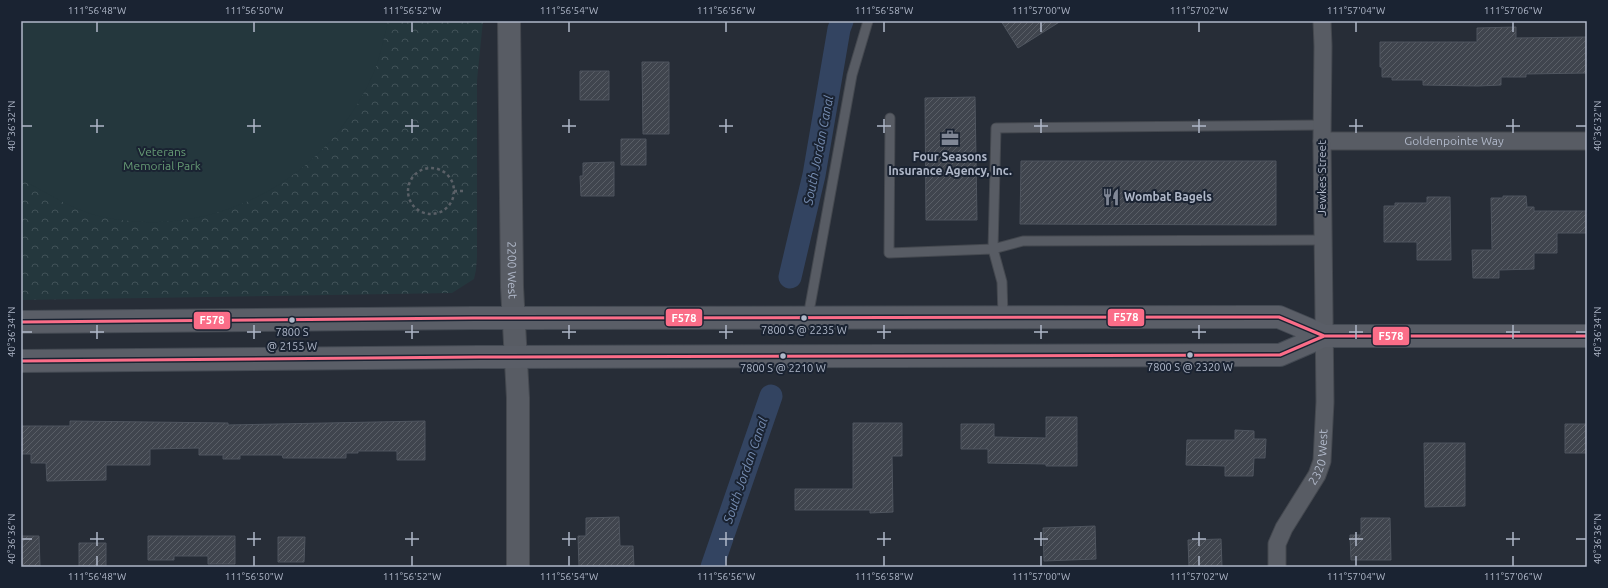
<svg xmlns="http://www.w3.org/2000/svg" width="1608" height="588" font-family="Ubuntu,sans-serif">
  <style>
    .park { fill: url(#park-crowns) }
    .pitch { fill: #24373d }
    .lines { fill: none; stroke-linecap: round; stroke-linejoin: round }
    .canal { stroke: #334461; stroke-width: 23 }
    .building { fill: url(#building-hatch); stroke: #4f555f }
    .service-casing { stroke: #44484f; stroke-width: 11 }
    .minor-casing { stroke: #44484f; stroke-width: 19 }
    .tertiary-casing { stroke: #44484f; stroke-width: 24 }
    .primary-casing { stroke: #444a53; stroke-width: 24 }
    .path { stroke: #5a6067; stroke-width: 2.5; stroke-dasharray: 3 3; stroke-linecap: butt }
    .service { stroke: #585c64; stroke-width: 9 }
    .minor { stroke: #585c64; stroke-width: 17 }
    .tertiary { stroke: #585c64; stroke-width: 22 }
    .primary { stroke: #5a5e67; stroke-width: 22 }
    .bus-1-casing { stroke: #1a2332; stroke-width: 6 }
    .bus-1 { stroke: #fb6d88; stroke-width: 3 }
    .ticks { fill: none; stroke: #b0b8c9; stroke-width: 1.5 }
    .bus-dot { fill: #b0b8c9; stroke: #1a2332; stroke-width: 1.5 }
    .labels { text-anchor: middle; stroke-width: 4; stroke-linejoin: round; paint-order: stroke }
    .bus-label { font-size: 11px; fill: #b0b8c9; stroke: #1a2332 }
    .street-label { font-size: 12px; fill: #b0b8c9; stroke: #1a2332 }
    .park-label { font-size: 12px; fill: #669b74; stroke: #1a2332 }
    .poi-label { font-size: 12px; font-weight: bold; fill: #b0b8c9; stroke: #1a2332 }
    .water-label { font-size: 13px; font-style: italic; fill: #768db2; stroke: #1a2332 }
    .line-badge { stroke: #1a2332; stroke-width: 1.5 }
    .badge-label { font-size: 11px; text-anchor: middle; font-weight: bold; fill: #fff }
    .neatline { fill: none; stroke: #b0b8c9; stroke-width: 1.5 }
    .ticks-label { font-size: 10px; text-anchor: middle; fill: #b0b8c9 }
  </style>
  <defs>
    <pattern id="park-crowns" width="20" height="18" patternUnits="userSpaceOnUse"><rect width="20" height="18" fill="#24373d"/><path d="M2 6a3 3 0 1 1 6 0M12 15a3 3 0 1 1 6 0" fill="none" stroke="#415258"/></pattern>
    <pattern id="building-hatch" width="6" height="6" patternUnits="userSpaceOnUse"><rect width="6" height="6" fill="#40454e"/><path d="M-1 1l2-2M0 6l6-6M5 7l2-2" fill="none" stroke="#595e66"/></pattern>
  </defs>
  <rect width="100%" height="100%" fill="#272d37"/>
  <!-- park -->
  <path class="park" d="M 21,21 L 483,21 L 477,80 L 477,257 L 476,270 L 474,279 L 452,293 L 21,300 Z"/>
  <!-- pitch -->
  <path class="pitch" d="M 21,21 L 388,21 C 383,43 378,67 367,87 C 318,184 211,240 103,217 C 74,211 47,193 21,179 Z"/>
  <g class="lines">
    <!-- canal -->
    <path class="canal" d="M 790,277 L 814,175 L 839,29 L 842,21
      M 712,567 L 771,396"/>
  </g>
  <!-- building -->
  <path class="building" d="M 1001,21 L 1061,21 L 1018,48 Z
    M 1516,27 L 1516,38 L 1587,37 L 1587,73 L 1526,74 L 1526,77 L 1501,77 L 1501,85 L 1478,86 L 1423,85 L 1423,80 L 1392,80 L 1392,77 L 1382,77 L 1382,67 L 1380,67 L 1380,42 L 1477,42 L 1477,28 Z
    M 642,62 L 669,62 L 669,134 L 643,134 Z
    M 580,71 L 609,71 L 609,100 L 580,100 Z
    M 975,97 L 977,220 L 926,220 L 925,98 Z
    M 621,139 L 646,139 L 646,165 L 621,165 Z
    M 1021,161 L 1276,161 L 1276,225 L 1020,224 Z
    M 614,162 L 614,196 L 581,196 L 580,176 L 583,176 L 583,163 Z
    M 1503,196 L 1526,196 L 1527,207 L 1534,207 L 1534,211 L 1587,211 L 1587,233 L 1557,233 L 1557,253 L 1534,253 L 1534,269 L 1499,270 L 1499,278 L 1473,278 L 1472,250 L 1492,250 L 1491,198 L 1503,198 Z
    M 1427,197 L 1450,197 L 1451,260 L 1417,260 L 1417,242 L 1384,242 L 1384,206 L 1395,206 L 1395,203 L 1427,203 Z
    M 1046,417 L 1077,417 L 1077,466 L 1046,466 L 1046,464 L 988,463 L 988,449 L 961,449 L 961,424 L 994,424 L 994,437 L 1046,438 Z
    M 70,421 L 228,423 L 228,425 L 425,421 L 425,460 L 397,460 L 397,451 L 358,451 L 358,453 L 346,453 L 346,458 L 283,458 L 282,455 L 240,455 L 240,459 L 223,459 L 223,455 L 199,455 L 199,448 L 150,449 L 150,465 L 106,465 L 106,480 L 47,481 L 46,463 L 31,463 L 31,454 L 21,454 L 21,426 L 70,426 Z
    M 853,423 L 902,423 L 902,456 L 892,456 L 893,512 L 870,513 L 870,510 L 795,510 L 795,489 L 853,489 Z
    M 1565,424 L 1587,424 L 1587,453 L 1565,453 Z
    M 1235,430 L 1254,431 L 1254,439 L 1266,439 L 1265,458 L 1254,458 L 1253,476 L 1225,476 L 1225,466 L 1186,465 L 1187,440 L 1235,440 Z
    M 1424,443 L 1465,443 L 1465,506 L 1425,507 Z
    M 619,517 L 620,546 L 633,546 L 634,567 L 579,567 L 578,536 L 586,536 L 586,518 Z
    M 1361,518 L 1390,518 L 1391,560 L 1351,560 L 1350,535 L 1361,535 Z
    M 1095,526 L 1096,559 L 1044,561 L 1043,528 Z
    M 21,536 L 39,536 L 40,566 L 21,566 Z
    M 148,536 L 235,536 L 235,564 L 208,564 L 208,556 L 174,556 L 174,560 L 148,560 Z
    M 278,537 L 305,537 L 304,562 L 278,562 Z
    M 1221,539 L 1222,567 L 1189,567 L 1188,540 Z
    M 79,543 L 106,543 L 106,567 L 79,567 Z"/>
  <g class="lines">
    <!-- service casing -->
    <g class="service-casing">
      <path id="service" d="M 890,118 L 889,253 L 993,249 L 996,128 L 1322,125
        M 808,317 L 852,75 L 868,21
        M 1003,317 L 1002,282 L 993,249 L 1023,241 L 1323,240"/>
    </g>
    <!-- minor casing -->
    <g class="minor-casing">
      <g id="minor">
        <path id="s1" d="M 1322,141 L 1587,141"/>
        <path id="s2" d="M 1277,567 L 1277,544 L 1284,528 L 1317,475 L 1322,461 L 1325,402 L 1322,141 L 1323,46 L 1322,21"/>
      </g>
    </g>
    <!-- tertiary casing -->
    <g class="tertiary-casing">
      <g id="tertiary">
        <path id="s3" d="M 509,21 L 512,287 L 518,398 L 518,567"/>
      </g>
    </g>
    <!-- primary casing -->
    <g class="primary-casing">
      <path id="primary" d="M 21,322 L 473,318 L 1279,317 L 1324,336 L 1587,336
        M 21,361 L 479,357 L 1280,355 L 1324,336"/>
    </g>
    <!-- path -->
    <path class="path" d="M408 191a23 23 0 1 1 46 0a23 23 0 1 1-46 0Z
      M 454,191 L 463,191"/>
    <!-- service -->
    <use href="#service" class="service"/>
    <!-- minor -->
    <use href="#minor" class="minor"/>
    <!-- tertiary -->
    <use href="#tertiary" class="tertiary"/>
    <!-- primary -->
    <use href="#primary" class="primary"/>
    <!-- bus-1 casing -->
    <g class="bus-1-casing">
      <path id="bus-1" d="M 21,322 L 473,318 L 1279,317 L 1324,336 L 1343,336
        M 21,361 L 479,357 L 1280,355 L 1324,336 L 1587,336"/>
    </g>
    <!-- bus-1 -->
    <use href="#bus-1" class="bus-1"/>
  </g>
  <!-- ticks -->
  <path class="ticks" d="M 97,22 L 97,32M 254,22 L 254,32M 412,22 L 412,32M 569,22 L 569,32M 726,22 L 726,32M 884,22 L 884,32M 1041,22 L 1041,32M 1199,22 L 1199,32M 1356,22 L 1356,32M 1513,22 L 1513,32M 97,119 L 97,133M 254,119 L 254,133M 412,119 L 412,133M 569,119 L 569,133M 726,119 L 726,133M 884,119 L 884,133M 1041,119 L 1041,133M 1199,119 L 1199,133M 1356,119 L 1356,133M 1513,119 L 1513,133M 22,126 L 32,126M 90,126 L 104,126M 247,126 L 261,126M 405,126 L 419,126M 562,126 L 576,126M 719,126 L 733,126M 877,126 L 891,126M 1034,126 L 1048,126M 1192,126 L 1206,126M 1349,126 L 1363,126M 1506,126 L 1520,126M 1576,126 L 1586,126M 97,325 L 97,339M 254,325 L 254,339M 412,325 L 412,339M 569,325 L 569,339M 726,325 L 726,339M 884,325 L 884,339M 1041,325 L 1041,339M 1199,325 L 1199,339M 1356,325 L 1356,339M 1513,325 L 1513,339M 22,332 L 32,332M 90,332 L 104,332M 247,332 L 261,332M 405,332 L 419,332M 562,332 L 576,332M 719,332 L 733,332M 877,332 L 891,332M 1034,332 L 1048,332M 1192,332 L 1206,332M 1349,332 L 1363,332M 1506,332 L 1520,332M 1576,332 L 1586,332M 97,532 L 97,546M 254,532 L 254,546M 412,532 L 412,546M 569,532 L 569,546M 726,532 L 726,546M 884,532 L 884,546M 1041,532 L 1041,546M 1199,532 L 1199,546M 1356,532 L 1356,546M 1513,532 L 1513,546M 22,539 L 32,539M 90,539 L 104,539M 247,539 L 261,539M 405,539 L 419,539M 562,539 L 576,539M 719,539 L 733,539M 877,539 L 891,539M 1034,539 L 1048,539M 1192,539 L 1206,539M 1349,539 L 1363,539M 1506,539 L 1520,539M 1576,539 L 1586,539M 97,556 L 97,566M 254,556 L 254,566M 412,556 L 412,566M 569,556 L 569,566M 726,556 L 726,566M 884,556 L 884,566M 1041,556 L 1041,566M 1199,556 L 1199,566M 1356,556 L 1356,566M 1513,556 L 1513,566"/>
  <!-- icons -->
  <defs>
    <g id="office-bare" transform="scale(1.38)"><path d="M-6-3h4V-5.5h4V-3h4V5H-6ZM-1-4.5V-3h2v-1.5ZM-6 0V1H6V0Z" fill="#808796" stroke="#1a2332" stroke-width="2.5" paint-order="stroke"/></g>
    <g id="restaurant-bare" transform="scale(1.38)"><path d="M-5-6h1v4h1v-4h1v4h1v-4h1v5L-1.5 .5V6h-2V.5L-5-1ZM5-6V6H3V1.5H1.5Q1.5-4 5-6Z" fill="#808796" stroke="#1a2332" stroke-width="2.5" paint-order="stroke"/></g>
  </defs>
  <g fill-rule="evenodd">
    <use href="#office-bare" x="950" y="138"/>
    <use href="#restaurant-bare" x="1111" y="197"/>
  </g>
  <!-- markers -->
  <g class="bus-dot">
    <circle cx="804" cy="318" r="3.5"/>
    <circle cx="292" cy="320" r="3.5"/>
    <circle cx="1190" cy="355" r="3.5"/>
    <circle cx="783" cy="356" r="3.5"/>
  </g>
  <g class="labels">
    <!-- bus labels -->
    <g class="bus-label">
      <text x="804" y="334">7800 S @ 2235 W</text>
      <text x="292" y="336">7800 S<tspan x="292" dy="14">@ 2155 W</tspan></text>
      <text x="1190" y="371">7800 S @ 2320 W</text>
      <text x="783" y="372">7800 S @ 2210 W</text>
    </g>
    <!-- street labels -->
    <g class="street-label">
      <text dy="4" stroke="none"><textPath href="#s1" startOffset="132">Goldenpointe Way</textPath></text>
      <text transform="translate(1322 178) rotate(-90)" y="4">Jewkes Street</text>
      <text dy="4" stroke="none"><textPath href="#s3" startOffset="249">2200 West</textPath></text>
      <text dy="4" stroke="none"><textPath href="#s2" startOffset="121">2320 West</textPath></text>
    </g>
    <!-- park labels -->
    <g class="park-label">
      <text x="162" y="156">Veterans<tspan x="162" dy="14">Memorial Park</tspan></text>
    </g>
    <!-- poi labels -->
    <g class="poi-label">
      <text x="950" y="161">Four Seasons<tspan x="950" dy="14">Insurance Agency, Inc.</tspan></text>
      <text x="1124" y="201" text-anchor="start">Wombat Bagels</text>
    </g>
    <!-- water labels -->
    <g class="water-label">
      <text transform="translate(818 150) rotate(-79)" y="5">South Jordan Canal</text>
      <text transform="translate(745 470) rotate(-71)" y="5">South Jordan Canal</text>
    </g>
  </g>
  <g class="line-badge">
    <rect x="1107" y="308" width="38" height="19" rx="4" fill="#fb6d88"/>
    <rect x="665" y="308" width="38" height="19" rx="4" fill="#fb6d88"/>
    <rect x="193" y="311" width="38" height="19" rx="4" fill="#fb6d88"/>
    <rect x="1372" y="326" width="38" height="20" rx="4" fill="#fb6d88"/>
  </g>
  <g class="badge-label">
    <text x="1126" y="321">F578</text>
    <text x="684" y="322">F578</text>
    <text x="212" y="324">F578</text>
    <text x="1391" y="340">F578</text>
  </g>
  <!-- border -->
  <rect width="1608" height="588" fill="none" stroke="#1a2332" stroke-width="44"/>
  <rect x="22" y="22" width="1564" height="544" class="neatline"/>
  <g class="ticks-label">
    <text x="97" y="14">111°56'48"W</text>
    <text x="254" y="14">111°56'50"W</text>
    <text x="412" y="14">111°56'52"W</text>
    <text x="569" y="14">111°56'54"W</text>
    <text x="726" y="14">111°56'56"W</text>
    <text x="884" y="14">111°56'58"W</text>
    <text x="1041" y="14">111°57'00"W</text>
    <text x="1199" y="14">111°57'02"W</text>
    <text x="1356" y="14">111°57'04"W</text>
    <text x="1513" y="14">111°57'06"W</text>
    <text transform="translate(1597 126) rotate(-90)" y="4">40°36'32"N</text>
    <text transform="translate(11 126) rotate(-90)" y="4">40°36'32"N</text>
    <text transform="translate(1597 332) rotate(-90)" y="4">40°36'34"N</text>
    <text transform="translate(11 332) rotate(-90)" y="4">40°36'34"N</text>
    <text transform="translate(1597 539) rotate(-90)" y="4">40°36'36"N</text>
    <text transform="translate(11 539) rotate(-90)" y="4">40°36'36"N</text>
    <text x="97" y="580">111°56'48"W</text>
    <text x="254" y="580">111°56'50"W</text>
    <text x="412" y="580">111°56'52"W</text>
    <text x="569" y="580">111°56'54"W</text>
    <text x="726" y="580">111°56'56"W</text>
    <text x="884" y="580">111°56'58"W</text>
    <text x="1041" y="580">111°57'00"W</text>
    <text x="1199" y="580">111°57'02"W</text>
    <text x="1356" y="580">111°57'04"W</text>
    <text x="1513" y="580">111°57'06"W</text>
  </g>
</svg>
